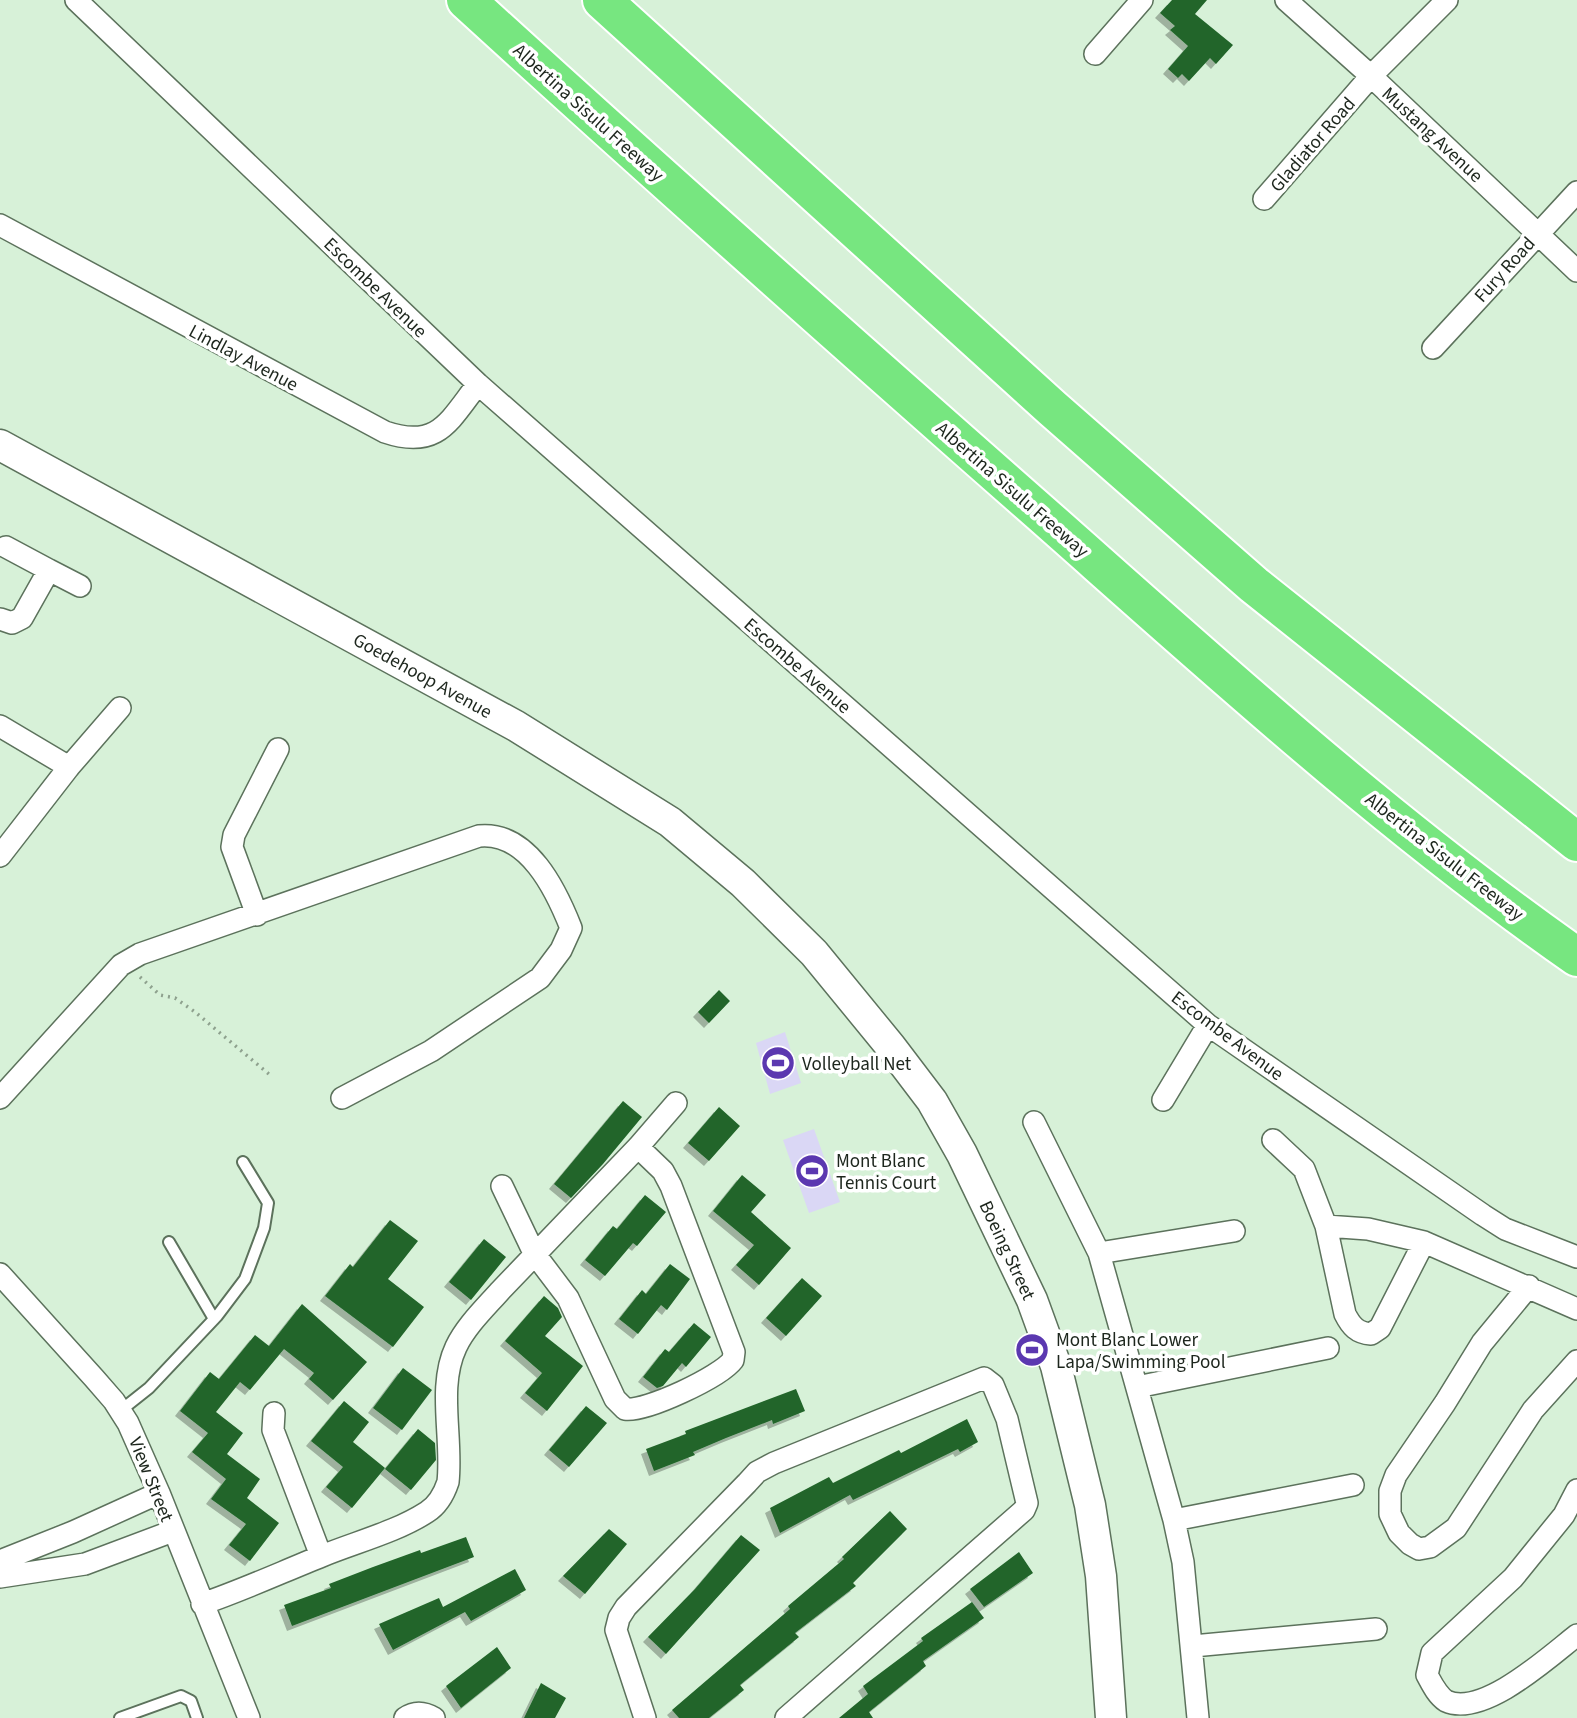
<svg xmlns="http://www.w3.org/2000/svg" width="1577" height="1718" font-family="'Source Sans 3',sans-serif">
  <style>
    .green { fill: #dad7f5 }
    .building { fill: #21652a; filter: url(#shadow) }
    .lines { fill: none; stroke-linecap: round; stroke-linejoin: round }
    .service-casing { stroke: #5c725c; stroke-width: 14 }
    .minor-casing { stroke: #5c725c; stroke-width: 24 }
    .secondary-casing { stroke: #5c725c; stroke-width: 33 }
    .motorway-casing { stroke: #fff; stroke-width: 42 }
    .path { stroke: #8ea18e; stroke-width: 3.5; stroke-dasharray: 2 5; stroke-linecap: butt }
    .service { stroke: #fff; stroke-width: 10 }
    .minor { stroke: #fff; stroke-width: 21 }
    .secondary { stroke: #fff; stroke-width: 30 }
    .motorway { stroke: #77e680; stroke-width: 38 }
    .labels { text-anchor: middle; stroke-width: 7; stroke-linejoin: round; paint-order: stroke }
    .street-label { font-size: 19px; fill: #1d261d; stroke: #fff }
    .poi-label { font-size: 19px; fill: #1d261d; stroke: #fff; text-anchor: start }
  </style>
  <defs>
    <filter id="shadow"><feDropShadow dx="-5" dy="5" stdDeviation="0" flood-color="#0004"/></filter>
  </defs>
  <rect width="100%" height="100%" fill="#d7f1d8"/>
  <!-- green -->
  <path class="green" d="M 785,1032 L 801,1083 L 770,1094 L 756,1043 Z
    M 814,1129 L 840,1202 L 809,1213 L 783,1140 Z"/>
  <!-- building -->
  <path class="building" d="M 1172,0 L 1207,0 L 1195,14 L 1233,45 L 1216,64 L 1210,58 L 1189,81 L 1182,74 L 1178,78 L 1168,69 L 1188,46 L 1170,30 L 1175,26 L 1160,13 Z
    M 719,990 L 730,1001 L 709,1023 L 698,1012 Z
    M 623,1101 L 642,1117 L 603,1164 L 571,1198 L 554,1184 Z
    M 719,1107 L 740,1126 L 709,1161 L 688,1143 Z
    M 742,1175 L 766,1195 L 751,1212 L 791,1248 L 759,1285 L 736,1265 L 754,1245 L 713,1211 Z
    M 645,1195 L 666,1212 L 637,1246 L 633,1243 L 605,1276 L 585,1260 L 613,1226 L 617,1229 Z
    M 390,1220 L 418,1241 L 388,1279 L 424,1307 L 393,1347 L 325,1296 L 350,1264 L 353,1267 Z
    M 484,1239 L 506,1257 L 471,1300 L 449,1282 Z
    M 670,1264 L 690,1279 L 667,1310 L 661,1305 L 638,1334 L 619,1319 L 642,1290 L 646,1294 Z
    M 802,1278 L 822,1296 L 786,1336 L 766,1318 Z
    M 544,1296 L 558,1308 L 562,1317 L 545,1336 L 583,1366 L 547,1411 L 525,1393 L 542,1373 L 505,1341 Z
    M 302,1304 L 367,1362 L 333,1400 L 309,1379 L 314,1373 L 284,1349 L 250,1390 L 240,1382 L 216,1412 L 243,1433 L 227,1454 L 260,1479 L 247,1498 L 279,1523 L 250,1561 L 229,1545 L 246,1524 L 211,1499 L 226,1479 L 192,1452 L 208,1433 L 180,1411 L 210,1372 L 219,1379 L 255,1335 L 269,1346 Z
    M 694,1323 L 711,1337 L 686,1367 L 682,1363 L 663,1386 L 657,1388 L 643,1377 L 665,1349 L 669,1352 Z
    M 403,1368 L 432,1390 L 402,1430 L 373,1408 Z
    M 796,1389 L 805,1411 L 773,1424 L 772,1420 L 726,1438 L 693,1452 L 695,1455 L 654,1471 L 646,1449 L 686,1434 L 685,1431 Z
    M 344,1401 L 369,1422 L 353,1442 L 385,1468 L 352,1508 L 326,1487 L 343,1467 L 311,1441 Z
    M 586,1406 L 607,1423 L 569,1467 L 549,1450 Z
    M 967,1419 L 978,1442 L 960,1452 L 958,1449 L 853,1500 L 850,1495 L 780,1533 L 770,1508 L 829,1477 L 833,1483 L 899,1450 L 901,1453 Z
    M 418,1429 L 435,1443 L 436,1460 L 411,1490 L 385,1469 Z
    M 890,1511 L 907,1529 L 853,1583 L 856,1586 L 795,1633 L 799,1637 L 740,1685 L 744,1690 L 709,1718 L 679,1718 L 672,1710 L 790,1609 L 788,1606 L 844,1559 L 842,1557 Z
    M 609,1529 L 627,1544 L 585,1594 L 563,1576 Z
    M 741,1535 L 760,1550 L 666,1654 L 648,1637 L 695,1589 Z
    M 466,1537 L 474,1557 L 292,1626 L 284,1605 L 331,1588 L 329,1584 L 373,1567 L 420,1550 L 421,1553 Z
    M 1019,1552 L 1033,1573 L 984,1607 L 970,1589 Z
    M 515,1569 L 526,1590 L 471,1621 L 465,1612 L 393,1650 L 379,1624 L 439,1598 L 443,1607 Z
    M 972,1602 L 984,1618 L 923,1661 L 926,1666 L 869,1712 L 873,1718 L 839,1718 L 868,1694 L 863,1686 L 923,1641 L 921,1638 Z
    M 497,1647 L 511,1668 L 461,1708 L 446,1686 Z
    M 541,1683 L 566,1698 L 555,1718 L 524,1718 Z"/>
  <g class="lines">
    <!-- service casing -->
    <g class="service-casing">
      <path id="service" d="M 169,1242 L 214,1319
        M 120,1411 L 149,1388 L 217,1316 L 245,1279 L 264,1228 L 268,1203 L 243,1162
        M 120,1718 L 181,1696 L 191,1701 L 197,1718"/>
    </g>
    <!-- minor casing -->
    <g class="minor-casing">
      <path id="minor" d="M 76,0 L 478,384 L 1208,1025 L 1483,1215 L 1505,1229 L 1577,1257
        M 1286,0 L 1371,76 L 1577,271
        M 1095,54 L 1142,0
        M 1264,199 L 1371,76 L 1447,0
        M 0,225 L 385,432 C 438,450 449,421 478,384
        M 1433,348 L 1577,192
        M 6,547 L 49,570
        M 0,619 L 12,623 L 22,618 L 49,570 L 80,586
        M 0,726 L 69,767
        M 0,856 L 69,767 L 120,708
        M 257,915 L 232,847 L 234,835 L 278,749
        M 0,1098 L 121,965 L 140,954 L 479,836 C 528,831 556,890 571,928 L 561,950 L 540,978 L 431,1051 L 342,1098
        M 1163,1100 L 1208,1025
        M 1034,1122 L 1099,1253 L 1174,1520 L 1183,1562 L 1198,1718
        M 1273,1140 L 1304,1169 L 1326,1226
        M 502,1186 L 534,1253 L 568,1298 L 615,1399 L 625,1409 C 646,1412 720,1377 733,1360 L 734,1352 L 671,1186 L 663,1171 L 638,1147
        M 1424,1242 L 1380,1328 L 1371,1334 C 1357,1333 1351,1326 1345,1314 L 1326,1226 L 1368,1229 L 1424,1242 L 1577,1309
        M 1099,1253 L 1234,1231
        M 0,1274 L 94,1378 L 114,1401 L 128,1423 L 159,1493 L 249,1718
        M 1529,1286 L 1482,1343 L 1445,1403 L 1396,1475 L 1390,1491 L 1390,1514 L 1399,1533 L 1410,1544 L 1419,1549 L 1430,1547 L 1456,1528 L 1533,1410 L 1577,1361
        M 1137,1387 L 1328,1348
        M 274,1413 L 273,1430 L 321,1556
        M 1577,1490 L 1564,1515 L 1513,1578 L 1432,1653 L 1427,1675 C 1432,1684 1437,1695 1446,1701 C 1483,1718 1550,1656 1577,1635
        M 1174,1520 L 1353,1485
        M 0,1561 L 73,1532 L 159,1493
        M 0,1577 L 85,1564 L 173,1531
        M 202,1604 C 243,1590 282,1572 322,1556 C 356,1542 396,1532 427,1512 C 438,1505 444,1494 448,1482 C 453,1438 437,1387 456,1347 C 466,1326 485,1308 500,1291 L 638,1147 L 676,1103
        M 1193,1646 L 1376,1629
        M 405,1718 C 415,1711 424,1712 434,1718
        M 645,1718 L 616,1630 L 619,1618 L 626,1607 L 747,1483 L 757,1472 L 774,1463 L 984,1378 L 993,1385 L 1007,1419 L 1027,1503 L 1024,1510 L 786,1718"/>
    </g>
    <!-- secondary casing -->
    <g class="secondary-casing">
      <path id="secondary" d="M 0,445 L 516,726 L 670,822 L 743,883 L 814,953 L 891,1047 L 932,1101 L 962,1154 L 1032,1300 L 1056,1366 L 1090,1505 L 1101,1576 L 1111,1718"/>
    </g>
    <!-- motorway casing -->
    <g class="motorway-casing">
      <path id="motorway" d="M 466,0 C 662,179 861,355 1060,530 C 1227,678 1394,829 1577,957
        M 602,0 L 1052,408 L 1254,585 L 1577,842"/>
    </g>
    <!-- path -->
    <path class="path" d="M 140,977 L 160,995 L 175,998 L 195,1012 L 270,1075"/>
    <!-- service -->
    <use href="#service" class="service"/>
    <!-- minor -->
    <use href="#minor" class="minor"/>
    <!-- secondary -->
    <use href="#secondary" class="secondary"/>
    <!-- motorway -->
    <use href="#motorway" class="motorway"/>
  </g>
  <!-- icons -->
  <defs>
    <g id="stadium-disc" transform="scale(1.75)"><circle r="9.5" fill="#5b38b0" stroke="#fff"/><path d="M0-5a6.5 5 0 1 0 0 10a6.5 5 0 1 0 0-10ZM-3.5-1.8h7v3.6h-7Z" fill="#fff"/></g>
  </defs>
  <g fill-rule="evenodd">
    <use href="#stadium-disc" x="778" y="1063"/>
    <use href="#stadium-disc" x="812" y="1171"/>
    <use href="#stadium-disc" x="1032" y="1350"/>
  </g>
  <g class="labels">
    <!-- street labels -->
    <g class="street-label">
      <text transform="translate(589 112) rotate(42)" y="7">Albertina Sisulu Freeway</text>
      <text transform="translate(1433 134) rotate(43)" y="7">Mustang Avenue</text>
      <text transform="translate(1312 144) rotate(-49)" y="7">Gladiator Road</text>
      <text transform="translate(1504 269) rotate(-48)" y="7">Fury Road</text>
      <text transform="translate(376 287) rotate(44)" y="7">Escombe Avenue</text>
      <text transform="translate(244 357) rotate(28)" y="7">Lindlay Avenue</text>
      <text transform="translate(1013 489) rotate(41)" y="7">Albertina Sisulu Freeway</text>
      <text transform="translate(798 665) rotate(41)" y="7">Escombe Avenue</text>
      <text transform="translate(423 675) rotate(29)" y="7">Goedehoop Avenue</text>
      <text transform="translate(1445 856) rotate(38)" y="7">Albertina Sisulu Freeway</text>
      <text transform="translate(1228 1035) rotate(37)" y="7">Escombe Avenue</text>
      <text transform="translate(1008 1250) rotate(65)" y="7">Boeing Street</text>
      <text transform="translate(152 1479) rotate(68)" y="7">View Street</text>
    </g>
    <!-- poi labels -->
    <g class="poi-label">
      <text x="802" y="1070">Volleyball Net</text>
      <text x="836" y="1167">Mont Blanc<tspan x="836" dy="22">Tennis Court</tspan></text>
      <text x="1056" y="1346">Mont Blanc Lower<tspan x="1056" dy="22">Lapa/Swimming Pool</tspan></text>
    </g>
  </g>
</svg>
